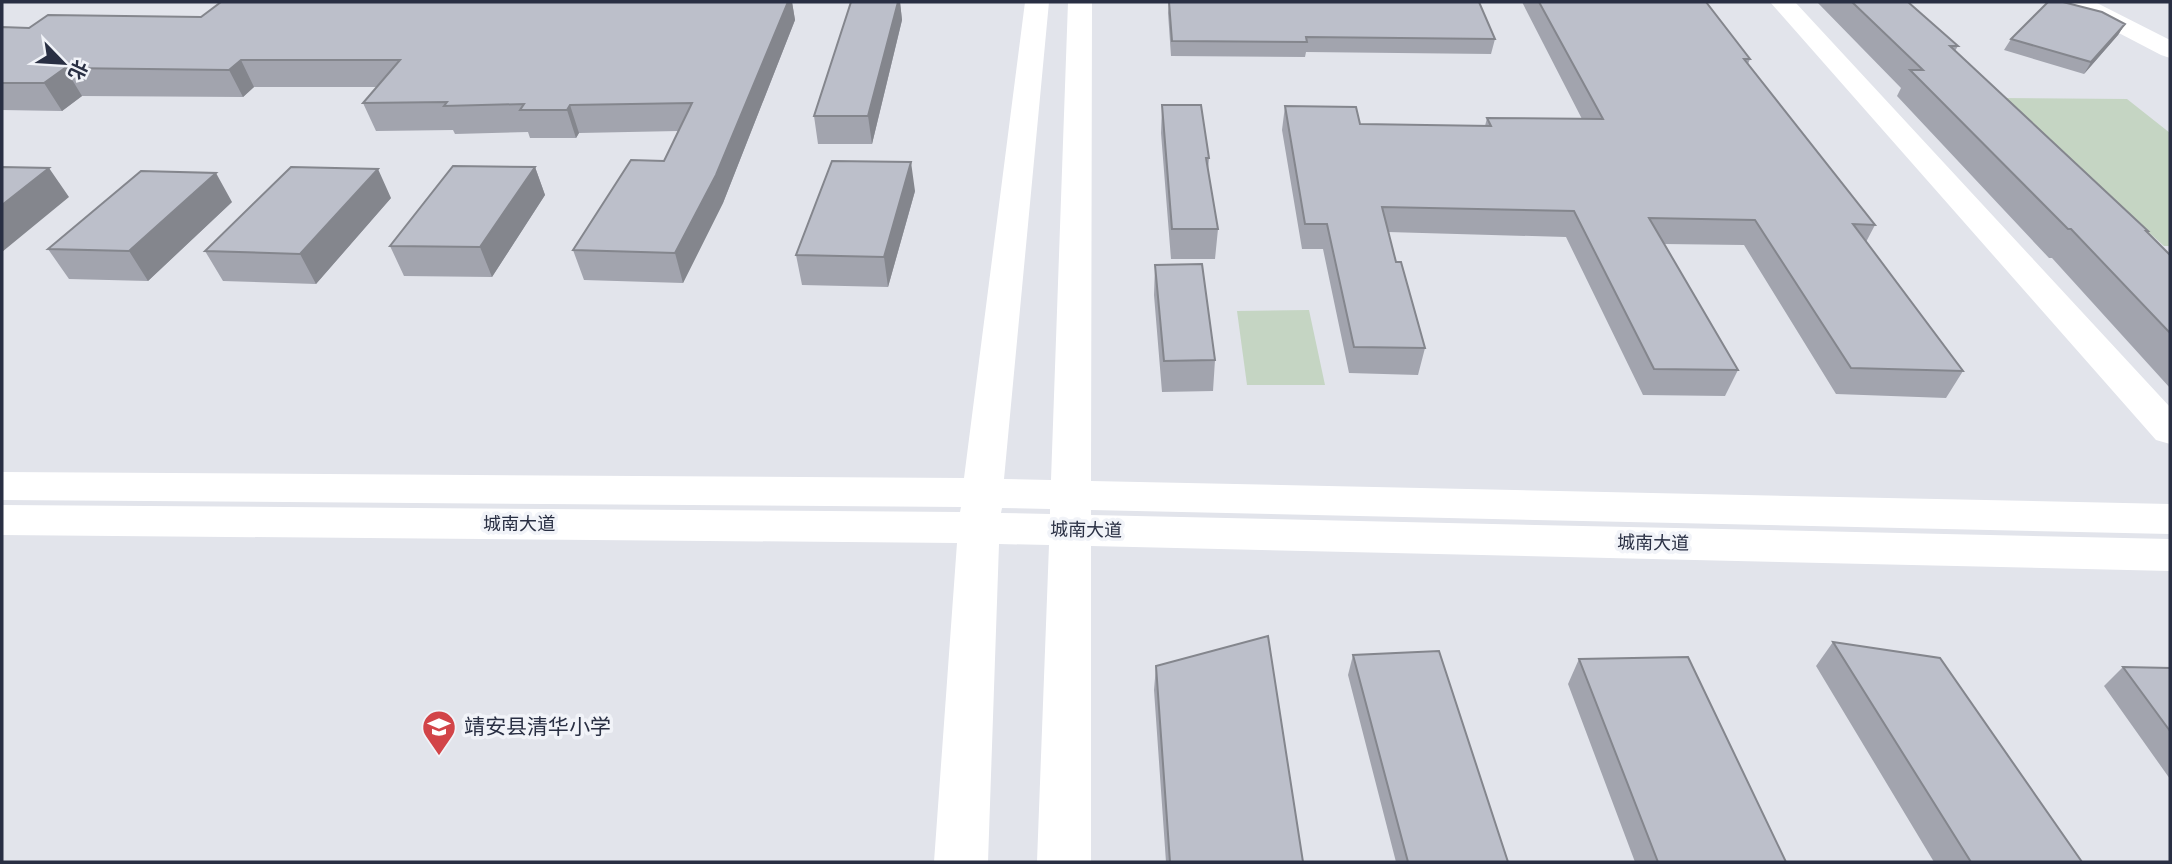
<svg xmlns="http://www.w3.org/2000/svg" width="2172" height="864" font-family="'Fira Sans Condensed','Noto Sans SC',sans-serif">
  <style>
    .green { fill: #c5d5c3 }
    .lines { fill: none; stroke-linecap: round; stroke-linejoin: round }
    .secondary { fill: #fff; fill-rule: evenodd }
    .wall { fill: #a2a4ae }
    .shaded-wall { fill: #84868d }
    .building { fill: #bcbfca; stroke: #84868d; stroke-width: 2 }
    .labels { text-anchor: middle; stroke-width: 7; stroke-linejoin: round; paint-order: stroke }
    .street-label { font-size: 18px; fill: #292f43; stroke: #f1f3f8 }
    .near-poi-label { font-size: 21px; fill: #292f43; stroke: #f1f3f8; text-anchor: start }
  </style>
  <rect width="100%" height="100%" fill="#e2e4eb"/>
  <!-- green -->
  <path class="green" d="M 1999,98 L 2127,99 L 2170,133 L 2170,246 L 2164,246 Z
    M 1309,310 L 1325,385 L 1247,385 L 1237,311 Z"/>
  <g class="lines">
    <!-- secondary -->
    <path class="secondary" d="M 1025,2 L 1049,2 L 1004,479 L 1051,480 L 1068,2 L 1092,2 L 1091,481 L 2170,504 L 2170,534 L 1091,510 L 1091,515 L 2170,539 L 2170,571 L 1091,546 L 1091,862 L 1037,862 L 1049,545 L 999,544 L 988,862 L 934,862 L 957,543 L 2,535 L 2,505 L 960,512 L 961,507 L 2,500 L 2,472 L 964,478 ZM 1002,508 L 1050,509 L 1050,514 L 1001,513 Z
      M 1770,2 L 1795,2 L 2170,407 L 2170,444 L 2156,440 Z
      M 2065,2 L 2095,2 L 2170,40 L 2170,58 L 2161,55 L 2069,7 Z"/>
  </g>
  <!-- wall -->
  <path class="wall" d="M 221,2 L 792,2 L 795,20 L 723,203 L 683,283 L 584,280 L 573,250 L 664,161 L 678,131 L 579,133 L 576,138 L 530,138 L 528,132 L 455,134 L 453,130 L 376,131 L 363,103 L 377,87 L 254,87 L 243,97 L 82,96 L 62,111 L 2,110 L 2,27 L 29,28 L 201,17 Z
    M 851,2 L 900,2 L 902,20 L 872,144 L 818,144 L 814,116 Z
    M 1169,2 L 1495,39 L 1491,54 L 1306,52 L 1305,57 L 1171,56 L 1168,13 Z
    M 1522,2 L 1706,2 L 1750,59 L 1748,64 L 1875,225 L 1866,242 L 1963,371 L 1946,398 L 1836,394 L 1744,245 L 1664,244 L 1738,370 L 1725,396 L 1643,395 L 1566,237 L 1388,232 L 1396,262 L 1425,348 L 1418,375 L 1349,373 L 1323,249 L 1302,249 L 1282,130 L 1285,106 L 1360,124 L 1485,126 L 1487,118 L 1582,119 Z
    M 1817,2 L 1908,2 L 1958,46 L 1955,51 L 2148,231 L 2147,232 L 2170,255 L 2170,388 L 2052,258 L 2049,258 L 1897,96 L 1901,88 Z
    M 2125,24 L 2118,35 L 2084,74 L 2004,50 L 2011,39 Z
    M 1162,105 L 1209,158 L 1208,171 L 1218,229 L 1215,259 L 1171,259 L 1161,133 Z
    M 535,167 L 545,195 L 492,277 L 404,276 L 390,246 Z
    M 915,191 L 888,287 L 802,285 L 796,255 Z
    M 391,198 L 316,284 L 223,281 L 205,251 Z
    M 232,202 L 148,281 L 69,279 L 48,249 Z
    M 1155,265 L 1215,360 L 1213,391 L 1162,392 L 1154,295 Z
    M 1833,642 L 2082,862 L 1934,862 L 1816,666 Z
    M 1353,655 L 1508,862 L 1396,862 L 1348,675 Z
    M 1579,659 L 1786,862 L 1635,862 L 1568,684 Z
    M 1156,666 L 1303,862 L 1166,862 L 1154,690 Z
    M 2123,667 L 2170,668 L 2170,779 L 2104,686 Z"/>
  <!-- shaded-wall -->
  <path class="shaded-wall" d="M 788,2 L 792,2 L 795,20 L 723,203 L 683,283 L 675,253 Z
    M 898,2 L 900,2 L 902,20 L 872,144 L 868,116 Z
    M 2125,24 L 2118,35 L 2084,74 L 2091,62 Z
    M 241,60 L 254,87 L 243,97 L 229,70 Z
    M 65,68 L 82,96 L 62,111 L 44,83 Z
    M 570,105 L 579,133 L 576,138 L 567,110 Z
    M 911,162 L 915,191 L 888,287 L 884,257 Z
    M 535,167 L 545,195 L 492,277 L 480,247 Z
    M 49,168 L 69,197 L 2,252 L 2,205 Z
    M 378,169 L 391,198 L 316,284 L 300,254 Z
    M 216,173 L 232,202 L 148,281 L 129,251 Z"/>
  <!-- building -->
  <path class="building" d="M 221,2 L 788,2 L 716,175 L 675,253 L 573,250 L 631,160 L 664,161 L 692,103 L 570,105 L 567,110 L 520,110 L 524,104 L 444,106 L 447,102 L 363,103 L 400,60 L 241,60 L 229,70 L 65,68 L 44,83 L 2,83 L 2,27 L 29,28 L 48,15 L 201,17 Z
    M 851,2 L 898,2 L 868,116 L 814,116 Z
    M 1169,2 L 1479,2 L 1495,39 L 1306,37 L 1307,42 L 1172,41 Z
    M 1539,2 L 1706,2 L 1750,59 L 1744,59 L 1875,225 L 1853,224 L 1963,371 L 1851,368 L 1755,220 L 1649,218 L 1738,370 L 1654,369 L 1574,211 L 1382,207 L 1396,262 L 1401,262 L 1425,348 L 1354,347 L 1327,224 L 1305,224 L 1285,106 L 1356,107 L 1360,124 L 1491,126 L 1487,118 L 1603,119 Z
    M 1852,2 L 1908,2 L 1958,46 L 1950,46 L 2148,231 L 2146,231 L 2170,255 L 2170,333 L 2071,229 L 2068,229 L 1910,70 L 1923,70 Z
    M 2048,2 L 2063,2 L 2102,12 L 2125,24 L 2091,62 L 2011,39 Z
    M 1162,105 L 1201,105 L 1209,158 L 1206,158 L 1218,229 L 1172,229 Z
    M 832,161 L 911,162 L 884,257 L 796,255 Z
    M 453,166 L 535,167 L 480,247 L 390,246 Z
    M 2,167 L 49,168 L 2,205 Z
    M 291,167 L 378,169 L 300,254 L 205,251 Z
    M 141,171 L 216,173 L 129,251 L 48,249 Z
    M 1202,264 L 1215,360 L 1164,361 L 1155,265 Z
    M 1268,636 L 1303,862 L 1170,862 L 1156,666 Z
    M 1833,642 L 1940,658 L 2082,862 L 1971,862 Z
    M 1439,651 L 1508,862 L 1408,862 L 1353,655 Z
    M 1688,657 L 1786,862 L 1658,862 L 1579,659 Z
    M 2123,667 L 2170,668 L 2170,731 Z"/>
  <!-- icons -->
  <defs>
    <g id="school-pin" transform="scale(1.75)"><path d="M0 17L-7.5 6A9.5 9.5 0 1 1 7.5 6Z" fill="#d24448" stroke="#f1f3f8"/><path d="M0-5L7-2L0 1L-7-2ZM-4 1L0 2.5L4 1V4Q0 6-4 4Z" fill="#fff"/></g>
  </defs>
  <g fill-rule="evenodd">
    <use href="#school-pin" x="439" y="727"/>
  </g>
  <g class="labels">
    <!-- street labels -->
    <g class="street-label">
      <text x="519" y="530">城南大道</text>
      <text transform="translate(1086 530) rotate(1)" y="6">城南大道</text>
      <text transform="translate(1653 543) rotate(1)" y="6">城南大道</text>
    </g>
    <!-- near-poi labels -->
    <g class="near-poi-label">
      <text x="464" y="734">靖安县清华小学</text>
    </g>
  </g>
  <!-- border -->
  <rect width="2172" height="864" fill="none" stroke="#292f43" stroke-width="7"/>
  <!-- north arrow -->
  <g transform="translate(63 63) rotate(115)" stroke="#f1f3f8" stroke-width="5" paint-order="stroke">
  <path d="M0-5L12 26L0 18L-12 26Z" fill="#292f43"/>
  <text y="-10" font-size="19" font-weight="bold" text-anchor="middle" fill="#292f43">北</text>
  </g>
</svg>
